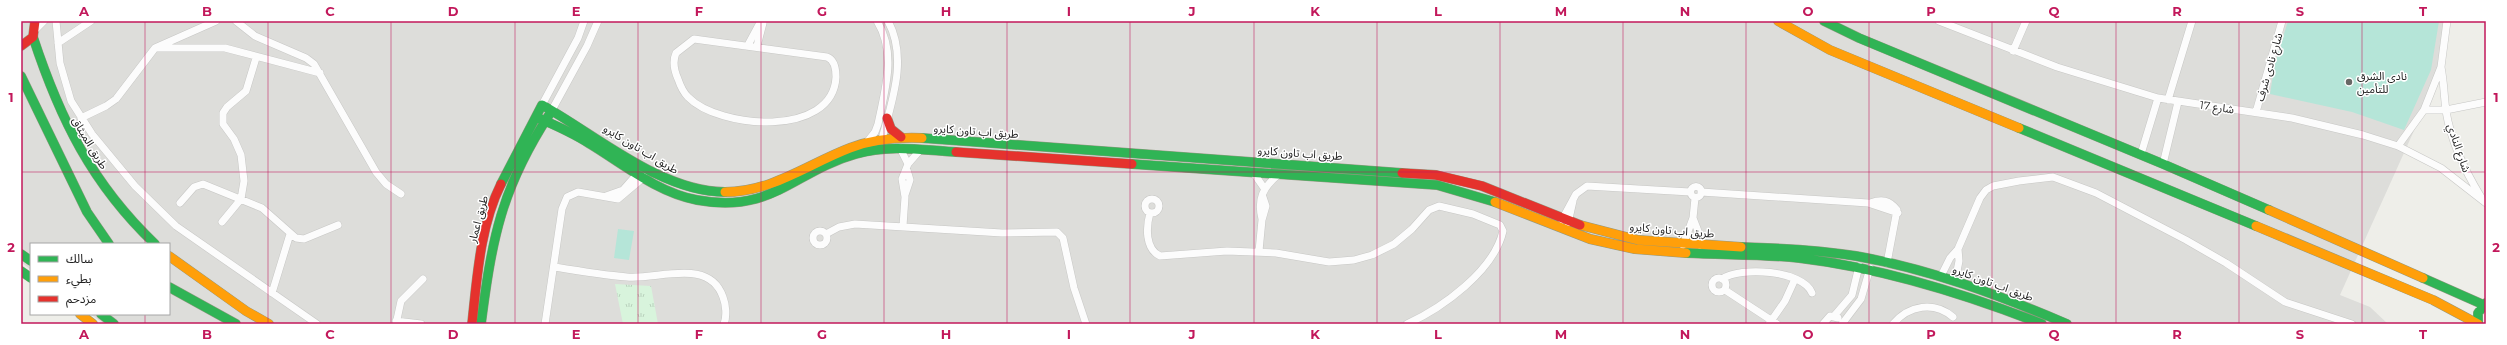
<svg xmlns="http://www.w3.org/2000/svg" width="2507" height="345" font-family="Montserrat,'Noto Sans Arabic',sans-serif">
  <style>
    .residential { fill: #ddddda }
    .park { fill: url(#park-tufts) }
    .pitch { fill: #b5e5d8 }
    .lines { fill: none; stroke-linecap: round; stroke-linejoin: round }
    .street-casing { stroke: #c7c7c5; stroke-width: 8 }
    .fast-casing { stroke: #939981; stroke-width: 10 }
    .slow-casing { stroke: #939981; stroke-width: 10 }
    .jam-casing { stroke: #939981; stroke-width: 10 }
    .street { stroke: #fcfcfc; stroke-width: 7 }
    .fast { stroke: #30b455; stroke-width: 9 }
    .slow { stroke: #ff9f0a; stroke-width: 9 }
    .jam { stroke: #e5322d; stroke-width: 9 }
    .grid { fill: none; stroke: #c2185b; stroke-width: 1; stroke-opacity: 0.55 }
    .poi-dot { fill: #686866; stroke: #fff; stroke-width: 1.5 }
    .labels { text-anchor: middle; stroke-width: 3; stroke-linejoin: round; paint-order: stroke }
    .street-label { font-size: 11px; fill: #202020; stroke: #fff }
    .poi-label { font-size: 11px; fill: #202020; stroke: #fff; text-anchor: start }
    .neatline { fill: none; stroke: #c2185b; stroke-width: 1.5 }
    .grid-label { font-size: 13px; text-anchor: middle; font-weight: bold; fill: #c2185b }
  </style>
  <defs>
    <pattern id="park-tufts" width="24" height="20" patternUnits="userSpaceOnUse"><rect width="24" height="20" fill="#d8f4dc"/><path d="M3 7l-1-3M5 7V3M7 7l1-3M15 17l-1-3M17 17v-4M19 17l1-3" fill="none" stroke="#b9d1bc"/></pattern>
  </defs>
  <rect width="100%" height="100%" fill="#eeeee9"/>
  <!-- residential -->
  <path class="residential" d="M 21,21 L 2449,21 L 2442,54 L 2417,124 L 2340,295 L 2370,307 L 2388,324 L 104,324 L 90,314 L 169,314 L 169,244 L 31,244 L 31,270 L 21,262 Z"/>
  <!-- park -->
  <path class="park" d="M 615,284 L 651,286 L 658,324 L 623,324 Z"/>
  <!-- pitch -->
  <path class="pitch" d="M 2288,21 L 2439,21 L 2431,70 L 2404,130 L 2352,112 L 2270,94 L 2275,63 Z
    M 618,229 L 634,231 L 629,260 L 614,258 Z"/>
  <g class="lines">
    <!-- street casing -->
    <g class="street-casing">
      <path id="street" d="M 56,21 L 60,63 L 71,101 L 92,134 L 135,186 L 176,226 L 317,324
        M 236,21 L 255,36 L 306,58 L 314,64 L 376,172 L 386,184 L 401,194
        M 1939,21 L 2057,67 L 2158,98 L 2292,118 L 2363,135 L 2398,146 L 2441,168 L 2486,203
        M 36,29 L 44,21
        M 694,39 L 827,57 C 835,60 836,69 836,77 C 833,138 719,129 688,97 C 683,92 680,85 678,79 C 674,70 672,62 676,53 Z
        M 58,43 L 91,21
        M 748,45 L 761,21
        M 757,46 L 763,23
        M 156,48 L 225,48 L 320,73
        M 2013,51 L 2026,21
        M 2441,67 C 2444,82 2444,96 2446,111 C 2451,142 2465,171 2481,197
        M 2168,100 L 2192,21
        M 542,105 L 578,38 L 584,21
        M 552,110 L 587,46 L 598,21
        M 2424,110 L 2446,110 L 2486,102
        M 2256,112 L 2282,21
        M 81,118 L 106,106 L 116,99 L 155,48 L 216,21
        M 882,139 C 892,101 908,58 888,21
        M 868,141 L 875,132 L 878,124 C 885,89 897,54 877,21
        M 2398,146 L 2424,110 L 2441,67 L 2447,21
        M 900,148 L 908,164 L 902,179 L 905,197 L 903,226
        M 2141,154 L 2158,98
        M 908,164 L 921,149
        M 2163,164 L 2178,102
        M 1253,172 L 1264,188
        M1690.5 192a5.5 5.5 0 1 1 11 0a5.5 5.5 0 1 1-11 0Z
        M 1701,192 L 1868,203 L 1898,213
        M 905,195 L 910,180 L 907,170
        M 606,196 L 623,190 L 638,173
        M1145 206a7 7 0 1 1 14 0a7 7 0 1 1-14 0Z
        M 180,203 L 194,187 L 203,184 L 262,208 L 296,238 L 304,239 L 338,225
        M 1870,203 C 1882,199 1889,200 1897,210 L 1887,263
        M 1150,213 C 1146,227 1145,249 1160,256 L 1227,251 L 1276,253 L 1329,262 L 1354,260 L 1372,255 L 1394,244 L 1412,229 L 1429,210 L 1439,206 L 1473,214 L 1500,225 L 1503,231 C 1494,271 1442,308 1407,324
        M 1693,218 L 1698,231 L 1700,245
        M 1262,219 C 1257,199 1263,187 1279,174
        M 1562,220 L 1576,194 L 1587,186 L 1690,192
        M 222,222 L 241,199 L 244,181 L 241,155 L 234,139 L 223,124 L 223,113 L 227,107 L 246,91 L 256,58
        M 1568,223 L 1573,201
        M813 238a7 7 0 1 1 14 0a7 7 0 1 1-14 0Z
        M 826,234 L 839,227 L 855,224 L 1002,233 L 1057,232 L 1063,238 L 1074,288 L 1086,324
        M 1683,245 L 1693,218 L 1695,198
        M 1259,251 L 1262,220 L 1266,206 L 1263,197
        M 555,267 C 579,271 603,275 627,277 C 658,280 709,257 723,297 C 726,305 727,316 724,324
        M 1941,276 L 1950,258 L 1958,249 L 1980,198 L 1986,190 L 1993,186 L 2019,181 L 2053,177 L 2096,193 L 2186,240 L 2226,263 L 2285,302 L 2352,324
        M1712 285a7 7 0 1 1 14 0a7 7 0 1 1-14 0Z
        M 1722,279 C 1740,266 1803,270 1812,293
        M 1955,281 L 1959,261 L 1958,249
        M 1725,290 L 1777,324
        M 272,293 L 290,234
        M 1834,316 L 1852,295 L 1859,266
        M 396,321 L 421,324
        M 396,324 L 401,301 L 423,279
        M 545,324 L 562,209 L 567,197 L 578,192 L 618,199 L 644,177
        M 1769,324 L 1785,301 L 1795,279
        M 1823,324 L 1830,316 L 1838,318
        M 1842,324 L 1861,299 L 1870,268
        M 1893,324 C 1909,305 1934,301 1953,317"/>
    </g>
    <!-- fast casing -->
    <g class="fast-casing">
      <path id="fast" d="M 1824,21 L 1859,38 L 2163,164 L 2269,210
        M 33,37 C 60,119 92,184 155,244
        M 21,76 L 87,212 L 109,244
        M 536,117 C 555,125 573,133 590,144 C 623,164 658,193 697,200 C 773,214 794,171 856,154 C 889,144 923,150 956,152
        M 2019,128 L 2256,226
        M 922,138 L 1402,173
        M 1132,164 L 1437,185 L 1495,202
        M 501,184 L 542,105 C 596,135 661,192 725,192
        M 1741,247 C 1780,248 1818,250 1856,256 C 1930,269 1999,295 2067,324
        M 1686,253 C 1724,255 1762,254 1799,258 C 1883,268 1963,293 2042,324
        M 21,254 L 31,261
        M 21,271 L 31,278
        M 2423,278 L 2484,305
        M 169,287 L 236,324
        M 101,314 L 114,324
        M 481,324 C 492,239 501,189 549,115
        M 2478,324 L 2478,313 L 2486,303"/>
    </g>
    <!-- slow casing -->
    <g class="slow-casing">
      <path id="slow" d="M 1778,21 L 1830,50 L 2019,128
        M 725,192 C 772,192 808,164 850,148 C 873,139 897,137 922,138
        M 1495,202 L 1590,239 L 1635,249 L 1686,253
        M 2269,210 L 2423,278
        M 1580,225 L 1638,240 L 1741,247
        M 2256,226 L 2433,300 L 2478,324
        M 169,256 L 246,311 L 269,324
        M 80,314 L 93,324"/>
    </g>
    <!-- jam casing -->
    <g class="jam-casing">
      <path id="jam" d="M 21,46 L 33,37 L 35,21
        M 887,118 L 891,129 L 901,137
        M 956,152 L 1132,164
        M 1402,173 L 1436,175 L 1482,186 L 1580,225
        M 472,324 C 477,278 480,226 501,184"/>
    </g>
    <!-- street -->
    <use href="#street" class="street"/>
    <!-- fast -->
    <use href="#fast" class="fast"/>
    <!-- slow -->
    <use href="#slow" class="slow"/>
    <!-- jam -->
    <use href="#jam" class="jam"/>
  </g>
  <!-- grid -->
  <path class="grid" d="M 145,21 L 145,244M 268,21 L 268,324M 391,21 L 391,324M 515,21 L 515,324M 638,21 L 638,324M 761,21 L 761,324M 884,21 L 884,324M 1007,21 L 1007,324M 1130,21 L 1130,324M 1254,21 L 1254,324M 1377,21 L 1377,324M 1500,21 L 1500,324M 1623,21 L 1623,324M 1746,21 L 1746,324M 1869,21 L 1869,324M 1992,21 L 1992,324M 2116,21 L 2116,324M 2239,21 L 2239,324M 2362,21 L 2362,324M 21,172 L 2486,172M 145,314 L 145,324"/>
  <!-- markers -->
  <circle class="poi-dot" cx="2349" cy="82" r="4"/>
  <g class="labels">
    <!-- street labels -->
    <g class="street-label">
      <text transform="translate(2269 67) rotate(-74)" y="4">شارع نادى شرف</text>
      <text transform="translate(2217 107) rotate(8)" y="4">شارع 17</text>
      <text transform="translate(976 131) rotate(4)" y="4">طريق اب تاون كايرو</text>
      <text transform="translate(90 143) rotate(59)" y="4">طريق الميثاق</text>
      <text transform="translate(2459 148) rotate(71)" y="4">شارع النادي</text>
      <text transform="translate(641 149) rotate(31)" y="4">طريق اب تاون كايرو</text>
      <text transform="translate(1300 153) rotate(4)" y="4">طريق اب تاون كايرو</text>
      <text transform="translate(478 219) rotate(-75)" y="4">طريق اعمار</text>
      <text transform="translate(1672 230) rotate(5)" y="4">طريق اب تاون كايرو</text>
      <text transform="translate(1993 283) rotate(20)" y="4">طريق اب تاون كايرو</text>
    </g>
    <!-- poi labels -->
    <g class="poi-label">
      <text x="2357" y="80">نادى الشرق<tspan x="2357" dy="13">للتأمين</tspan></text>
    </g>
  </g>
  <!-- border -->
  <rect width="2507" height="345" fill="none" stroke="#ffffff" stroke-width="44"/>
  <!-- legend -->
  <rect x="30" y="243" width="140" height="72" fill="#ffffff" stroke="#a6a6a6"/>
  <rect x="38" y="256" width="20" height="6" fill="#30b455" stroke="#a6a6a6"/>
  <text x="66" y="263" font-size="12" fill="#202020">سالك</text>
  <rect x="38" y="276" width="20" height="6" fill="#ff9f0a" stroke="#a6a6a6"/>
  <text x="66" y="283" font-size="12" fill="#202020">بطيء</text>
  <rect x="38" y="296" width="20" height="6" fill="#e5322d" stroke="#a6a6a6"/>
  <text x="66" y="303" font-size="12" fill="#202020">مزدحم</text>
  <rect x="22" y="22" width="2463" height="301" class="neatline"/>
  <g class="grid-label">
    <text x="84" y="16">A</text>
    <text x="207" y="16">B</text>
    <text x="330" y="16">C</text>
    <text x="453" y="16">D</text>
    <text x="576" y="16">E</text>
    <text x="699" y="16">F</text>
    <text x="822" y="16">G</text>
    <text x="946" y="16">H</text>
    <text x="1069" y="16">I</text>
    <text x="1192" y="16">J</text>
    <text x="1315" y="16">K</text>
    <text x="1438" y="16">L</text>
    <text x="1561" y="16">M</text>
    <text x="1685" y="16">N</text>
    <text x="1808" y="16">O</text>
    <text x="1931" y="16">P</text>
    <text x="2054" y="16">Q</text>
    <text x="2177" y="16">R</text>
    <text x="2300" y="16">S</text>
    <text x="2423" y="16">T</text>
    <text x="11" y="102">1</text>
    <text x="2496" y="102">1</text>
    <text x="11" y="252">2</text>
    <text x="2496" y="252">2</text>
    <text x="84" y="339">A</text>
    <text x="207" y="339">B</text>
    <text x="330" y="339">C</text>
    <text x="453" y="339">D</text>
    <text x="576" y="339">E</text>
    <text x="699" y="339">F</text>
    <text x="822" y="339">G</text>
    <text x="946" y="339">H</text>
    <text x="1069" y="339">I</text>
    <text x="1192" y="339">J</text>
    <text x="1315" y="339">K</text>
    <text x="1438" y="339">L</text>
    <text x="1561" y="339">M</text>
    <text x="1685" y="339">N</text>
    <text x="1808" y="339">O</text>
    <text x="1931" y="339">P</text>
    <text x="2054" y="339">Q</text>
    <text x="2177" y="339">R</text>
    <text x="2300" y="339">S</text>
    <text x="2423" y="339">T</text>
  </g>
</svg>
